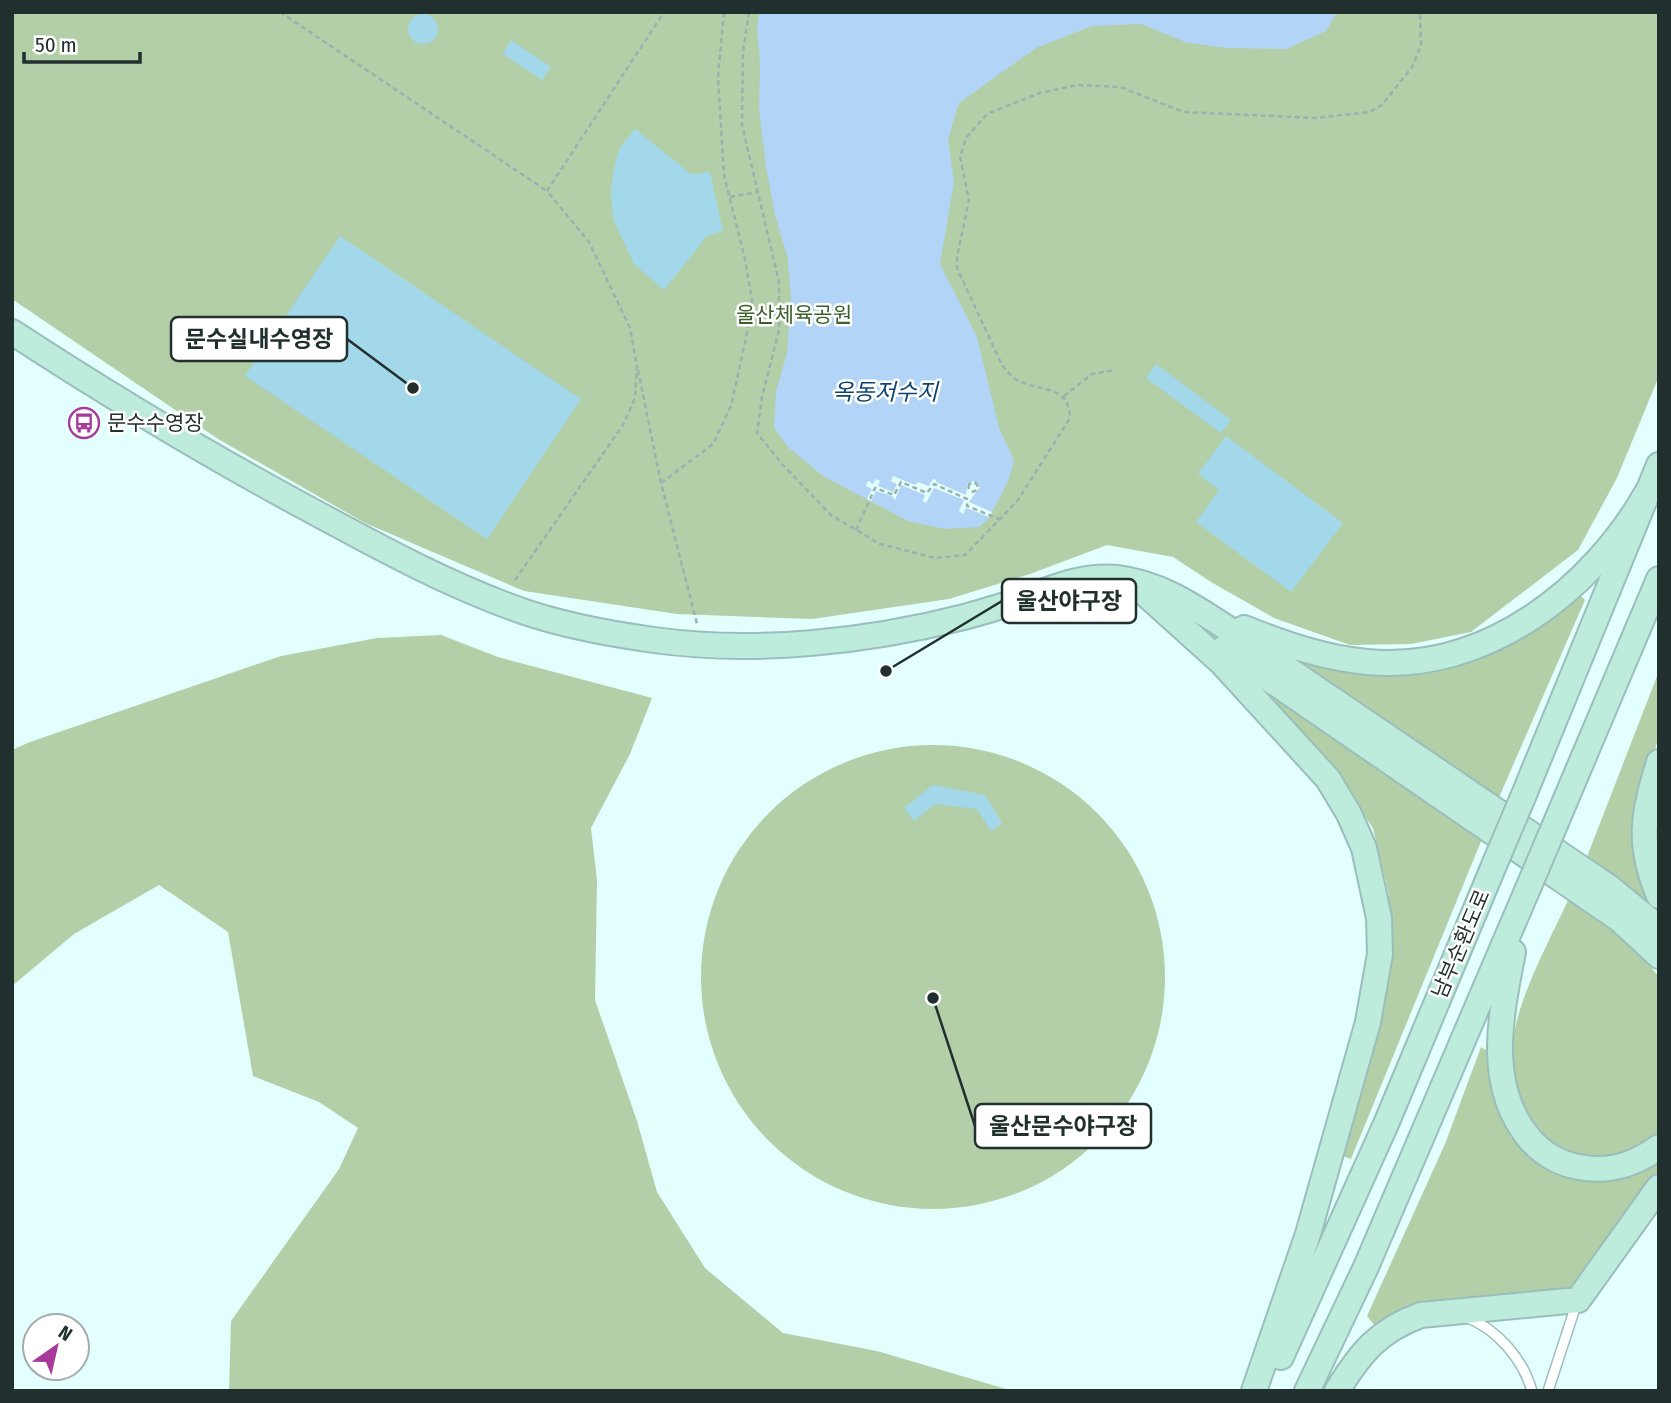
<svg xmlns="http://www.w3.org/2000/svg" width="1671" height="1403" font-family="'Fira Sans Condensed','Noto Sans KR',sans-serif">
  <style>
    .green { fill: #b3cfa8 }
    .water { fill: #b1d4f7 }
    .pier { fill: #e2fffd }
    .building { fill: #a2d8ea }
    .lines { fill: none; stroke-linecap: round; stroke-linejoin: round }
    .lane-casing { stroke: #9abebc; stroke-width: 12 }
    .secondary-casing { stroke: #9abebc; stroke-width: 28 }
    .path { stroke: #99b1af; stroke-width: 2.5; stroke-dasharray: 5 3.5; stroke-linecap: butt }
    .lane { stroke: #fff; stroke-width: 9 }
    .secondary { stroke: #beecdc; stroke-width: 24 }
    .secondary-bridge-casing { stroke: #9abebc; stroke-width: 28; stroke-linecap: butt }
    .secondary-bridge { stroke: #beecdc; stroke-width: 24 }
    .labels { text-anchor: middle; stroke-width: 5; stroke-linejoin: round; paint-order: stroke }
    .park-label { font-size: 21px; fill: #3c602b; stroke: #fff }
    .poi-label { font-size: 21px; fill: #212f2e; stroke: #fff; text-anchor: start }
    .street-label { font-size: 21px; fill: #212f2e; stroke: #fff }
    .water-label { font-size: 23px; font-style: italic; fill: #114571; stroke: #fff }
    .leader { fill: none; stroke: #212f2e; stroke-width: 2.5 }
    .callout-dot { fill: #212f2e; stroke: #fff; stroke-width: 2.5 }
    .callout { fill: #fff; stroke: #212f2e; stroke-width: 2.5 }
    .callout-label { font-size: 23px; text-anchor: middle; font-weight: bold; fill: #212f2e }
  </style>
  <rect width="100%" height="100%" fill="#e2fffd"/>
  <!-- green -->
  <path class="green" d="M 12,12 L 1659,12 L 1659,376 L 1617,478 L 1578,550 L 1471,632 L 1411,644 L 1350,645 L 1274,618 L 1211,582 L 1173,557 L 1107,545 L 1030,574 L 949,599 L 812,619 L 677,614 L 524,591 L 365,523 L 218,439 L 12,299 Z
    M 1580,595 L 1585,600 L 1497,802 L 1302,669 L 1308,660 L 1372,676 L 1434,672 L 1481,657 Z
    M 441,635 L 498,657 L 652,698 L 630,754 L 591,828 L 597,880 L 595,1000 L 637,1121 L 657,1192 L 705,1268 L 783,1333 L 877,1351 L 1006,1389 L 1020,1391 L 229,1391 L 231,1321 L 339,1169 L 358,1128 L 319,1102 L 253,1076 L 228,932 L 159,885 L 74,934 L 12,986 L 12,750 L 30,742 L 281,656 L 377,638 Z
    M 1659,671 L 1659,735 L 1638,812 L 1638,865 L 1651,910 L 1585,862 Z
    M 1277,700 L 1482,839 L 1351,1159 L 1340,1155 L 1386,970 L 1389,896 L 1373,828 L 1324,759 L 1274,706 Z
    M701 977a232 232 0 1 1 464 0a232 232 0 1 1-464 0Z
    M 1569,898 L 1606,925 L 1640,954 L 1659,977 L 1659,1131 L 1655,1136 C 1646,1143 1634,1153 1624,1156 C 1552,1178 1508,1106 1513,1043 C 1516,1001 1551,938 1569,898 Z
    M 1481,1047 L 1489,1052 L 1491,1086 L 1511,1138 L 1544,1164 L 1659,1157 L 1659,1171 L 1642,1190 L 1567,1292 L 1375,1326 L 1367,1316 L 1445,1144 Z"/>
  <!-- water -->
  <path class="water" d="M 759,12 L 1337,12 L 1326,31 L 1286,49 L 1226,48 L 1185,42 L 1141,24 L 1092,26 L 1036,48 L 959,103 L 948,139 L 954,182 L 940,264 L 977,337 L 999,428 L 1014,460 L 1009,479 L 996,505 L 987,520 L 979,527 L 945,529 L 908,521 L 823,476 L 788,447 L 774,428 L 776,392 L 787,353 L 791,299 L 788,259 L 775,215 L 766,166 L 759,109 L 760,64 L 757,28 Z"/>
  <!-- pier -->
  <path class="pier" d="M 893,476 L 915,485 L 918,482 L 929,486 L 933,479 L 936,480 L 936,482 L 966,495 L 967,484 L 973,481 L 980,487 L 969,502 L 992,512 L 989,517 L 966,508 L 963,514 L 959,511 L 964,500 L 934,488 L 926,503 L 923,501 L 925,495 L 901,485 L 895,500 L 892,496 L 876,491 L 871,501 L 867,499 L 872,489 L 866,486 L 868,481 L 873,484 L 876,479 L 880,481 L 878,486 L 893,492 L 897,484 L 891,481 Z"/>
  <!-- building -->
  <path class="building" d="M408 29a15 15 0 1 1 30 0a15 15 0 1 1-30 0Z
    M 511,40 L 551,67 L 542,80 L 503,54 Z
    M 635,129 L 691,174 L 710,172 L 723,231 L 707,236 L 664,290 L 634,264 L 613,219 L 611,192 L 614,167 L 620,148 Z
    M 340,236 L 581,399 L 487,539 L 245,376 Z
    M 1156,364 L 1231,420 L 1221,433 L 1146,378 Z
    M 1226,436 L 1343,523 L 1291,592 L 1196,522 L 1219,490 L 1198,474 Z
    M 933,785 L 985,795 L 1002,823 L 991,831 L 977,809 L 935,804 L 914,821 L 904,808 Z"/>
  <g class="lines">
    <!-- lane casing -->
    <g class="lane-casing">
      <path id="lane" d="M 1466,1317 C 1497,1329 1523,1359 1532,1391
        M 1548,1391 L 1577,1302"/>
    </g>
    <!-- secondary casing -->
    <g class="secondary-casing">
      <path id="secondary" d="M 12,332 C 107,394 203,452 303,506 C 375,545 447,585 525,612 C 566,626 611,634 654,640 C 754,654 867,642 964,617 C 986,611 1007,605 1028,597 C 1058,586 1084,575 1117,578 C 1162,583 1199,610 1236,634 L 1610,888 L 1659,928
        M 1140,589 L 1221,662 L 1328,779 L 1349,814 L 1364,848 L 1379,918 L 1380,954 L 1368,1022 L 1308,1234 L 1254,1391
        M 1244,628 C 1284,644 1324,658 1367,662 C 1486,673 1592,590 1648,491
        M 1224,648 L 1619,919 L 1659,956
        M 1659,762 C 1643,815 1637,843 1659,896
        M 1523,797 L 1659,465
        M 1557,820 L 1659,579
        M 1513,952 C 1501,1014 1485,1085 1529,1138 C 1541,1153 1560,1164 1579,1167 C 1609,1173 1634,1165 1659,1147
        M 1281,1357 L 1386,1124 L 1495,863
        M 1307,1391 L 1366,1267 L 1529,886
        M 1337,1391 C 1360,1353 1379,1330 1421,1315 L 1578,1300 L 1659,1187"/>
    </g>
    <!-- path -->
    <path class="path" d="M 280,12 L 547,191
      M 749,12 L 743,52 L 742,125 L 779,282 L 779,330 L 762,397 L 757,433 L 782,464 L 831,515 L 880,544 L 935,558 L 965,555 L 1000,519 L 1018,500 L 1070,418 C 1069,385 1043,392 1019,381 C 1012,378 1007,371 1002,365 L 957,268 L 957,257 L 969,200 L 960,157 L 966,138 L 987,114 L 1040,93 L 1077,85 L 1120,87 L 1184,112 L 1316,118 L 1369,112 L 1382,105 L 1412,67 L 1421,46 L 1420,12
      M 730,197 L 757,192
      M 638,370 L 661,483 L 697,624
      M 1064,396 L 1092,374 L 1115,370
      M968.5 487a4.5 4.5 0 1 1 9 0a4.5 4.5 0 1 1-9 0Z
      M 661,483 L 713,444 L 731,406 L 753,306 L 745,259 L 724,175 L 718,77 L 724,12
      M 856,530 L 875,488 L 894,495 L 901,482 L 927,493 L 934,484 L 967,499 L 967,506 L 999,519
      M 515,580 L 623,425 L 635,398 L 637,367 L 630,328 L 589,242 L 547,191 L 664,12"/>
    <!-- lane -->
    <use href="#lane" class="lane"/>
    <!-- secondary -->
    <use href="#secondary" class="secondary"/>
    <!-- secondary-bridge casing -->
    <g class="secondary-bridge-casing">
      <path id="secondary-bridge" d="M 1495,863 L 1523,797
        M 1529,886 L 1557,820"/>
    </g>
    <!-- secondary-bridge -->
    <use href="#secondary-bridge" class="secondary-bridge"/>
  </g>
  <!-- icons -->
  <defs>
    <g id="bus-ring" transform="scale(1.575)"><circle r="9.5" fill="#fff" stroke="#a63b9c" stroke-width="1.5"/><path d="M-5-6H5V4H4V6H2V4H-2V6H-4V4H-5ZM-3.5-4V0h7V-4ZM-3.5 1.2v1.5H-2V1.2ZM2 1.2v1.5H3.5V1.2Z" fill="#a63b9c"/></g>
  </defs>
  <g fill-rule="evenodd">
    <use href="#bus-ring" x="84" y="423"/>
  </g>
  <g class="labels">
    <!-- park labels -->
    <g class="park-label">
      <text x="794" y="322">울산체육공원</text>
    </g>
    <!-- poi labels -->
    <g class="poi-label">
      <text x="107" y="430">문수수영장</text>
    </g>
    <!-- street labels -->
    <g class="street-label">
      <text transform="translate(1461 944) rotate(-67)" y="7">남부순환도로</text>
    </g>
    <!-- water labels -->
    <g class="water-label">
      <text x="885" y="400">옥동저수지</text>
    </g>
  </g>
  <!-- callouts -->
  <path class="leader" d="M413 388L347 339M886 671L1002 601M933 998L975 1126"/>
  <g class="callout-dot">
    <circle cx="413" cy="388" r="7"/>
    <circle cx="886" cy="671" r="7"/>
    <circle cx="933" cy="998" r="7"/>
  </g>
  <g class="callout">
    <rect x="171" y="317" width="176" height="44" rx="7"/>
    <rect x="1002" y="579" width="134" height="44" rx="7"/>
    <rect x="975" y="1104" width="176" height="44" rx="7"/>
  </g>
  <g class="callout-label">
    <text x="259" y="347">문수실내수영장</text>
    <text x="1069" y="609">울산야구장</text>
    <text x="1063" y="1134">울산문수야구장</text>
  </g>
  <!-- border -->
  <rect width="1671" height="1403" fill="none" stroke="#212f2e" stroke-width="28"/>
  <!-- north arrow -->
  <g transform="translate(56 1347) rotate(34)"><circle r="33" fill="#ffffff" stroke="#a6acab" stroke-width="2"/>
  <path d="M0-5L12 26L0 18L-12 26Z" fill="#a63b9c"/>
  <text y="-10" font-size="19" font-weight="bold" text-anchor="middle" fill="#212f2e">N</text>
  </g>
  <!-- scale -->
  <path d="M24 52v10h116v-10" fill="none" stroke="#212f2e" stroke-width="3.5"/>
  <text x="35" y="52" font-size="21" fill="#212f2e" stroke="#ffffff" stroke-width="5" paint-order="stroke">50 m</text>
</svg>
